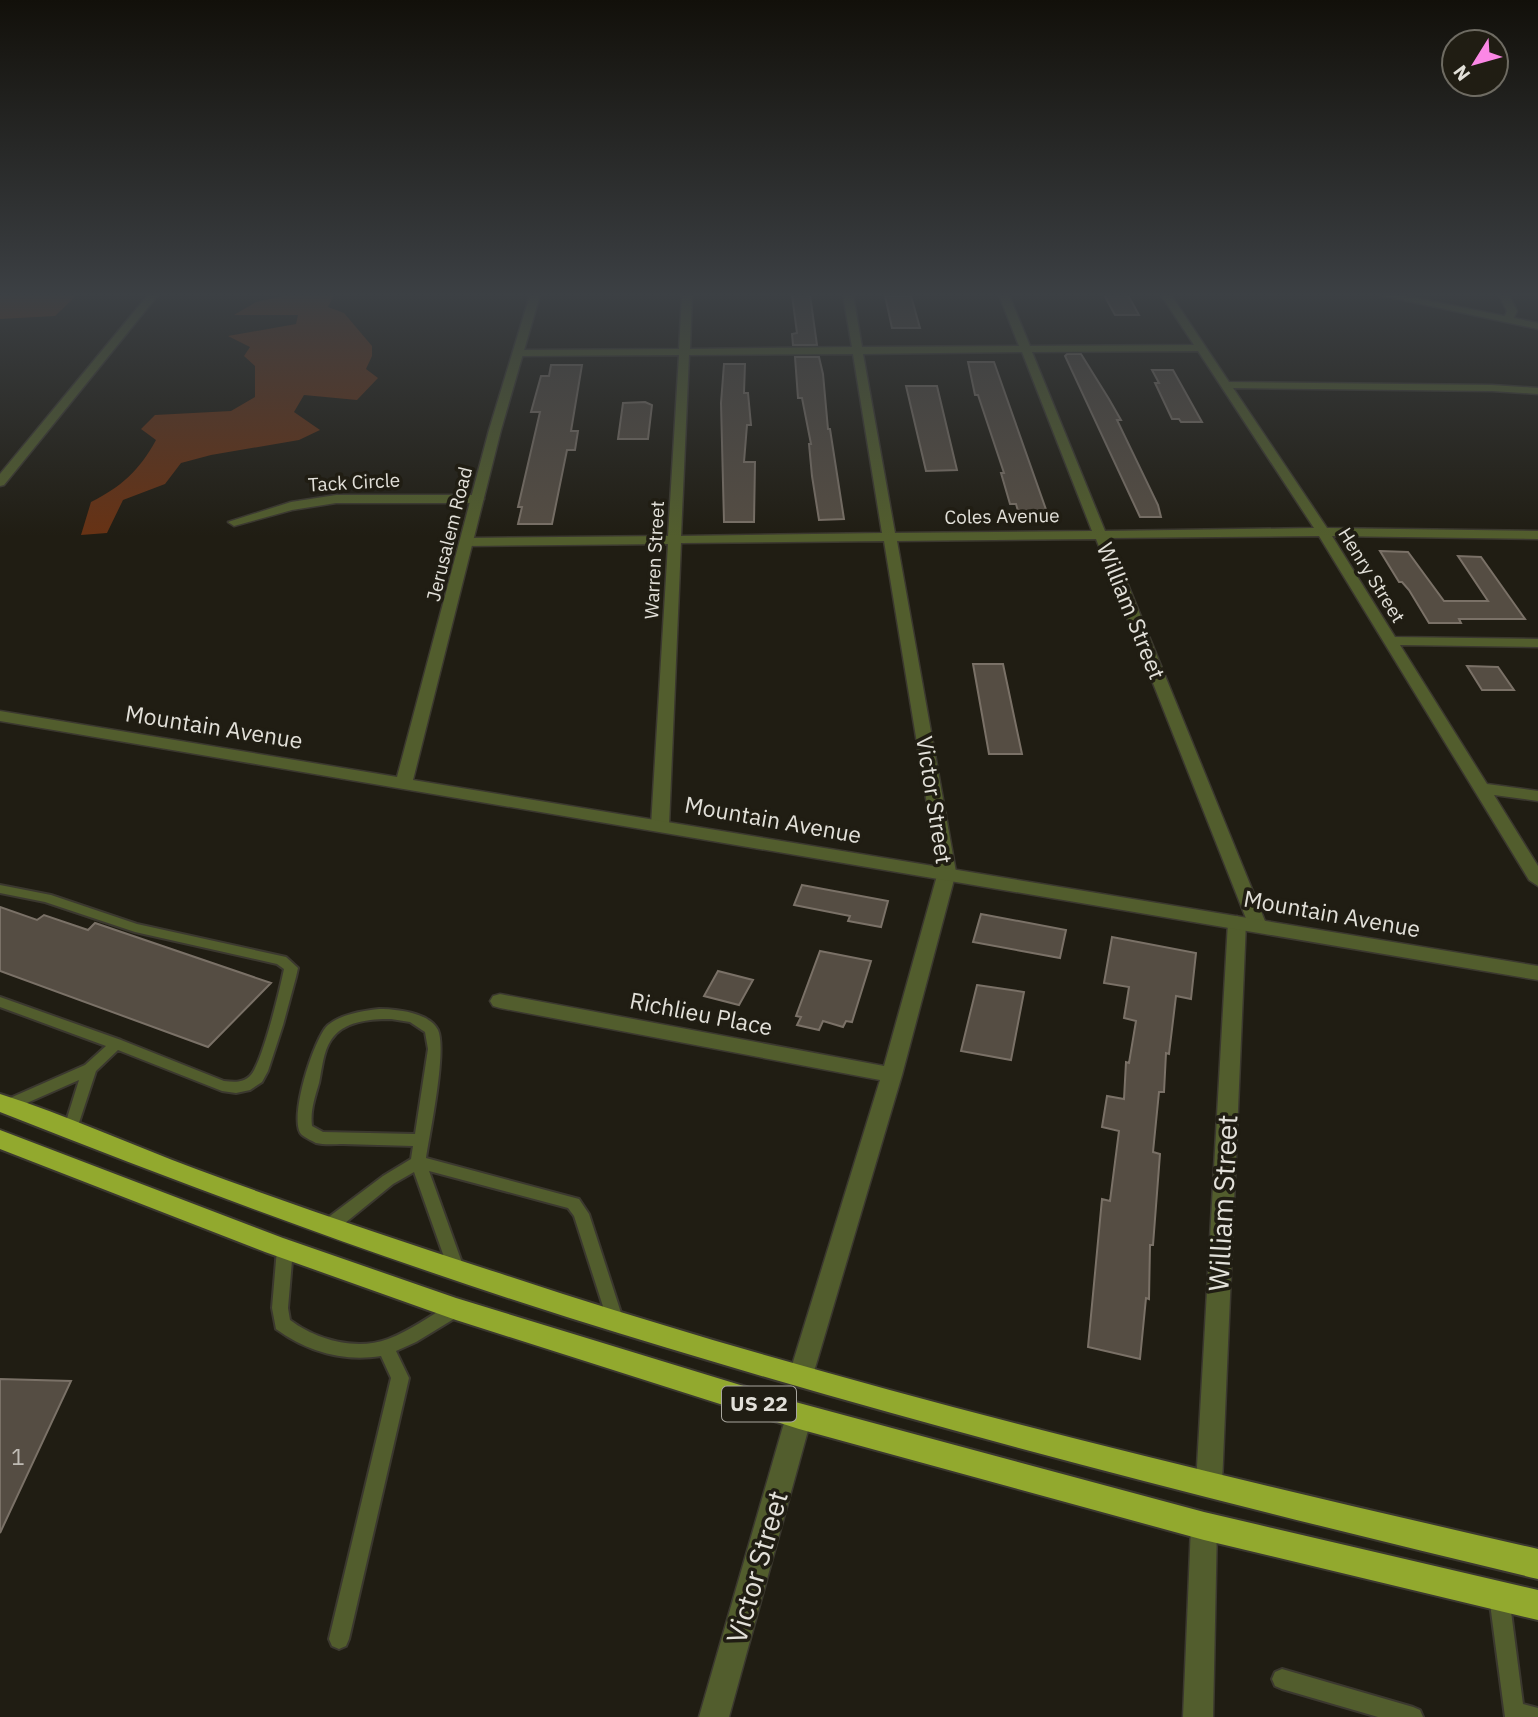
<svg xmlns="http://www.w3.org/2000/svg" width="1538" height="1717" font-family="'IBM Plex Sans',sans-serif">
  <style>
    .green { fill: #673214 }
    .building { fill: #554d43; stroke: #7a7167; stroke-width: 2 }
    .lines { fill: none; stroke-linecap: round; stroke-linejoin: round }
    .service-casing { stroke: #3b382f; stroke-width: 4 }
    .minor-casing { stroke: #3b382f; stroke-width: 3 }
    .tertiary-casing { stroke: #3b382f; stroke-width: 3 }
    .trunk-casing { stroke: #3b382f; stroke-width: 4 }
    .service { fill: #525d2d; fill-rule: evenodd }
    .minor { fill: #525d2d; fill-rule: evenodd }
    .tertiary { fill: #525d2d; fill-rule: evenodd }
    .trunk { fill: #92a92e; fill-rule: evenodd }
    .labels { text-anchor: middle; stroke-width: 7; stroke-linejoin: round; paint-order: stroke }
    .far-street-label { font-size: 19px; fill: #e2e0d9; stroke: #201d13 }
    .shield { fill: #201d13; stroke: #a8a69e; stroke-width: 2 }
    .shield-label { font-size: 21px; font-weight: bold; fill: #e2e0d9 }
    .street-label { font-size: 23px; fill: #e2e0d9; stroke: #201d13 }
    .near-number-label { font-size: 23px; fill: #bfbbb4 }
    .near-street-label { font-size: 28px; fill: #e2e0d9; stroke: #201d13 }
  </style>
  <rect width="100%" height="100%" fill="#201d13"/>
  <!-- green -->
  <path class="green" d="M 0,295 L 77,295 L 55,316 L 0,319 Z
    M 288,295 L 334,295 L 328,307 L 344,313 L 372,346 L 372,356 L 366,369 L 378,378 L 357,400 L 304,395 L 294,412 L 320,430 L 299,440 L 211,455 L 181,463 L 165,484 L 123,500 L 107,533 L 81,535 L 91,502 C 121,487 139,471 156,440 L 141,429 L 155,415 L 231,411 L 255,397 L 255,366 L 244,356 L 250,347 L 228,336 L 296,324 L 298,315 L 234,315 L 256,302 Z"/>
  <!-- building -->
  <path class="building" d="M 792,295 L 810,295 L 817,345 L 793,345 L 792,334 L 797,333 Z
    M 1104,295 L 1128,295 L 1139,315 L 1115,315 Z
    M 885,296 L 911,296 L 920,328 L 892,328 Z
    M 1067,354 L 1081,354 L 1109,399 L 1121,420 L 1117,420 L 1158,505 L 1161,517 L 1140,517 L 1065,356 Z
    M 795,357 L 819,357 L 823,374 L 828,429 L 830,429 L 844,519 L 819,520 L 812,476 L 809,444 L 811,444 L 802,398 L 798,398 Z
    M 968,362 L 994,362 L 1049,518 L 1020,518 L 1016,504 L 1010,504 L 1001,473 L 1004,473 L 978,395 L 975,395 Z
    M 724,364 L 745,364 L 744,393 L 748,393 L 751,425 L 747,425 L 744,462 L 755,462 L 754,522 L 724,522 L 721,403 Z
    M 551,365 L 582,365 L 571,431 L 578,431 L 575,450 L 567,450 L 552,524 L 518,524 L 522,507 L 518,507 L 540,412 L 531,412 L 541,376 L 549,376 Z
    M 1152,370 L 1173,370 L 1202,422 L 1181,422 L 1179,419 L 1172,419 L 1155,383 L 1159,383 Z
    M 906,386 L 937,386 L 957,470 L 926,471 Z
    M 645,402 L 652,405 L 648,439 L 618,439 L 623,403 Z
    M 1380,551 L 1408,552 L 1444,601 L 1488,601 L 1458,556 L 1481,557 L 1525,619 L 1459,619 L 1461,623 L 1429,623 L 1409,590 L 1402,582 L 1399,582 Z
    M 973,664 L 1003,664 L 1022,754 L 989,754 Z
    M 1467,666 L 1498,667 L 1514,690 L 1482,690 Z
    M 802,885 L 888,901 L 881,927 L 848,921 L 850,916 L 794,905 Z
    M 0,907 L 37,920 L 44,915 L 88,930 L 95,923 L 271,983 L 208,1047 L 0,971 Z
    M 981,914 L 1066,930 L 1060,958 L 973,942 Z
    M 1112,937 L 1196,953 L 1191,999 L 1176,996 L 1169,1054 L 1166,1053 L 1164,1092 L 1159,1092 L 1153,1152 L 1160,1154 L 1153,1245 L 1150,1245 L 1149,1299 L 1146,1298 L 1140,1359 L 1088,1347 L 1102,1199 L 1110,1201 L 1119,1131 L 1102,1127 L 1107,1096 L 1124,1099 L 1126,1062 L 1129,1063 L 1136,1021 L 1124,1018 L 1129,987 L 1104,983 Z
    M 820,951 L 871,961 L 852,1022 L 846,1021 L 843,1027 L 823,1021 L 819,1030 L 797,1025 L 801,1017 L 796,1016 Z
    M 718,971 L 753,980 L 739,1005 L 704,996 Z
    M 977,985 L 1024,992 L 1011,1060 L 961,1051 Z
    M 0,1379 L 71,1381 L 0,1533 Z"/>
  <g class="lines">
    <!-- service casing -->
    <g class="service-casing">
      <path id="service" d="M 0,885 L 51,895 L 137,924 L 286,957 L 298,968 L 296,977 L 283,1025 L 268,1071 L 262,1082 L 250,1090 L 236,1093 L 222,1091 L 118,1050 L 96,1071 L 75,1135 L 70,1137 L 65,1135 L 63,1131 L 79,1080 L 11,1110 L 6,1112 L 1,1110 L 1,1102 L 85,1065 L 106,1046 L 0,1007 L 0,997 L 121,1040 L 224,1081 C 234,1082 243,1083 250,1076 C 262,1064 280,989 284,969 L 277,964 L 135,932 L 45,902 L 0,893 Z
        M 379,1009 C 395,1009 429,1012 438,1030 C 447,1050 430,1132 426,1158 L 579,1199 L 589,1214 L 624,1322 L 622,1327 L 616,1329 L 610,1327 L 608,1322 L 574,1216 L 568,1208 L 429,1171 L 465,1271 L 463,1276 L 457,1278 L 451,1276 L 449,1271 L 414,1172 L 393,1184 L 334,1232 L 328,1233 L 322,1232 L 320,1227 L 322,1222 L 383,1176 L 411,1159 L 413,1146 C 390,1145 366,1145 343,1144 C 335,1144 324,1145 316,1143 C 312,1141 306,1138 302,1135 C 287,1122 314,1037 328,1025 C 342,1014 362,1011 379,1009 ZM 391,1019 L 410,1022 L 425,1032 L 428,1049 L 415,1134 L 323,1132 L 312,1126 C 310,1111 315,1097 319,1083 C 322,1069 323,1052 331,1040 C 343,1021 370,1019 391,1019 Z
        M 285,1242 L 291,1244 L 293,1249 L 288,1308 L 290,1320 C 317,1340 356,1351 388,1339 C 410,1331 430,1316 450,1304 L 456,1302 L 462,1304 L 464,1309 L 462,1314 L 416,1342 L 396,1351 L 409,1378 L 349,1639 L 346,1646 L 339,1649 L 332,1646 L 329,1639 L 391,1378 L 381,1356 C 344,1362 307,1352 276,1329 L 272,1308 L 277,1249 L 279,1244 Z
        M 1499,1586 L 1506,1589 L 1509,1596 L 1523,1704 L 1538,1708 L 1538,1717 L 1505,1717 L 1489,1596 L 1492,1589 Z
        M 1282,1669 L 1413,1707 L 1420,1710 L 1423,1717 L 1378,1717 L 1282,1689 L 1275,1686 L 1272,1679 L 1275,1672 Z"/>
    </g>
    <!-- minor casing -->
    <g class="minor-casing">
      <path id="minor" d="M 148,295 L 158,295 L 4,485 L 0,486 L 0,474 Z
        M 682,295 L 692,295 L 690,349 L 852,347 L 843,295 L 853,295 L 862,347 L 1019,346 L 999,295 L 1009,295 L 1030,346 L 1194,345 L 1161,295 L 1171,295 L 1229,382 L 1492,385 L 1538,388 L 1538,394 L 1492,391 L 1233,388 L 1327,528 L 1538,531 L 1538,539 L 1332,536 L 1395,637 L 1538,639 L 1538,647 L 1400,645 L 1487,784 L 1538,791 L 1538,801 L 1494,795 L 1538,866 L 1538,886 L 1529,880 L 1319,536 L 1109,538 L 1267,926 L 1265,930 L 1251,930 L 1249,926 L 1096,539 L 897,541 L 956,872 L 902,1075 L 813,1375 L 810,1383 L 801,1386 L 792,1383 L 789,1375 L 880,1080 L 500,1008 L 493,1006 L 490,1001 L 493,996 L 500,994 L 884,1066 L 938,872 L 884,541 L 681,543 L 669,826 L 660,831 L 651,826 L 668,544 L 467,546 L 460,542 L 467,538 L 668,536 L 679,355 L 518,356 L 513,353 L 518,350 L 679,349 ZM 1198,351 L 1314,528 L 1105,531 L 1032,352 ZM 1022,352 L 1092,531 L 895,533 L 863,354 ZM 853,354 L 882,533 L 681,536 L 689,355 Z
        M 1499,295 L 1509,295 L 1517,311 L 1512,322 L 1503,320 L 1507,311 Z
        M 336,495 L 478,495 L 484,499 L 478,503 L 336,503 L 292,510 L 234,526 L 228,522 L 291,502 Z
        M 1237,916 L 1246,922 L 1222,1484 L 1218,1493 L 1209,1496 L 1200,1493 L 1196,1484 L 1228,922 Z
        M 799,1405 L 808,1408 L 812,1416 L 729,1717 L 699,1717 L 786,1416 L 790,1408 Z
        M 1204,1513 L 1213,1517 L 1217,1526 L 1213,1717 L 1183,1717 L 1191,1526 L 1195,1517 Z"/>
    </g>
    <!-- tertiary casing -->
    <g class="tertiary-casing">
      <path id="tertiary" d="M 530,295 L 540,295 L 501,430 L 413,780 L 1538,966 L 1538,980 L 0,721 L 0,711 L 397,777 L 489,430 Z
        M 1380,295 L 1401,295 L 1538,323 L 1538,329 Z"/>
    </g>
    <!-- trunk casing -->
    <g class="trunk-casing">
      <path id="trunk" d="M 0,1094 C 67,1115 131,1145 196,1169 C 317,1214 440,1254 563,1294 C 883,1396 1211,1474 1538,1549 L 1538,1579 C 1213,1501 889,1418 570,1318 C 377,1257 188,1186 0,1112 Z
        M 0,1130 L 283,1238 L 456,1298 L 799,1403 L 1204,1512 L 1538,1590 L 1538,1620 L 1204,1540 L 799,1429 L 456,1320 L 265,1252 L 0,1149 Z"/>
    </g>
    <!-- service -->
    <use href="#service" class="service"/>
    <!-- minor -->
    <use href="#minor" class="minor"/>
    <!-- tertiary -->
    <use href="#tertiary" class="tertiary"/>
    <!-- trunk -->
    <use href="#trunk" class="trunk"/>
  </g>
  <!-- sky -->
  <linearGradient id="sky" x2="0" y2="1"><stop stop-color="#12100a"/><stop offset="0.55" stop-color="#3c4044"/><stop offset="1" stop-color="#3c4044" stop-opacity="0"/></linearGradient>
  <rect width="1538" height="536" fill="url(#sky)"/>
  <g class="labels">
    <!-- far-street labels -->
    <g class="far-street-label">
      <text transform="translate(354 482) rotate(-3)" y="7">Tack Circle</text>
      <text transform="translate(1002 516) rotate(-1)" y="7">Coles Avenue</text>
      <text transform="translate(449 534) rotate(-76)" y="7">Jerusalem Road</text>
      <text transform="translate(654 560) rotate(-87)" y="7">Warren Street</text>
      <text transform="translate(1372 575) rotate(58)" y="7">Henry Street</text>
    </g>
    <!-- shield labels -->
    <rect class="shield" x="722" y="1386.5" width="74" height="35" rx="5"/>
    <g class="shield-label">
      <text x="759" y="1411">US 22</text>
    </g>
    <!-- street labels -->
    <g class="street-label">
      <text transform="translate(1131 611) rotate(68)" y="8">William Street</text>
      <text transform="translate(214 727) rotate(9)" y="8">Mountain Avenue</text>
      <text transform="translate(934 800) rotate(81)" y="8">Victor Street</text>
      <text transform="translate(773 820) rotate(10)" y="8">Mountain Avenue</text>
      <text transform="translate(1332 914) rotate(10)" y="8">Mountain Avenue</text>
      <text transform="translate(701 1014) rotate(11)" y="8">Richlieu Place</text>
    </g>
    <!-- near-number labels -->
    <g class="near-number-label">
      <text x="18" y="1465">1</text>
    </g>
    <!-- near-street labels -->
    <g class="near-street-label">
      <text transform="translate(1223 1203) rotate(-87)" y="10">William Street</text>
      <text transform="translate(757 1567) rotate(-74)" y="10">Victor Street</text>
    </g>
  </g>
  <!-- north arrow -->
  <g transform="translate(1475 63) rotate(233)"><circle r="33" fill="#201d13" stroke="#6e6b62" stroke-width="2"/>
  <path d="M0-5L12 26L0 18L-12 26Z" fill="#fb87e5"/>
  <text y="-10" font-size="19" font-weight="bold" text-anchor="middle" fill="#e2e0d9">N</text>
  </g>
</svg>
